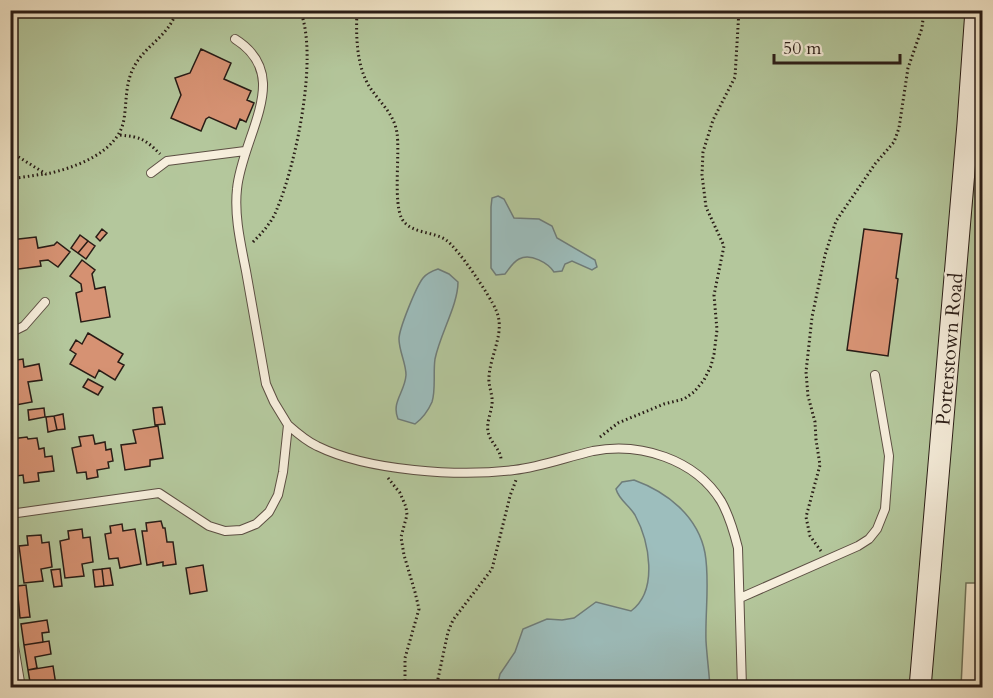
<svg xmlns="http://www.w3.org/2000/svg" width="993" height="698" font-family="Cardo,serif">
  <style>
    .green { fill: #b4c79c; stroke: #6e7259; stroke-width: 1.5 }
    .water { fill: #9dbebd; stroke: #6f7d7a; stroke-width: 1.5 }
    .building { fill: #d69273; stroke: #291c16; stroke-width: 1.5 }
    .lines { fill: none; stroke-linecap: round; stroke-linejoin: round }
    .lane-casing { stroke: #5c4f43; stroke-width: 10 }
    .secondary-casing { stroke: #291c16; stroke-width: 23 }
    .path { stroke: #291c16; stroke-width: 3; stroke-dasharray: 1.5 3; stroke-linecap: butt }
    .lane { stroke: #f7efdd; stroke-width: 8 }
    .secondary { stroke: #f7efdd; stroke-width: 21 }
    .labels { text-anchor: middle; stroke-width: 5; stroke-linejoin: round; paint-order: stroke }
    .street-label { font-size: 20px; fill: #291c16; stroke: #f7efdd }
  </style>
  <rect width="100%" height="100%" fill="#f3e7ca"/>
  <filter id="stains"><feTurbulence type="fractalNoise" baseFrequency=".00333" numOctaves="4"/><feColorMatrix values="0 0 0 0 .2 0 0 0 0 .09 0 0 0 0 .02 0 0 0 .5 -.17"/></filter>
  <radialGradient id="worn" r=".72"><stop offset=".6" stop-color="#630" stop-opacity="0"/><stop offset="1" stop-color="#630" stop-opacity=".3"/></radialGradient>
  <!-- green -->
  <path class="green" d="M 10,11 L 976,11 L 917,687 L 11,687 Z
    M 982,90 L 982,583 L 966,583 L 961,687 L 930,688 L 948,467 Z"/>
  <!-- water -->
  <path class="water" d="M 498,196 L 504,199 L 514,218 L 539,219 L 552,226 L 557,238 L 595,260 L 597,267 L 592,270 L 572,261 L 565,264 L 562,271 L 554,272 C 548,263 531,253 519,259 C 513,262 509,269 505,274 L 496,275 L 491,268 L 491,207 L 492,198 Z
    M 438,269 L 449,274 L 458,282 C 458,305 440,334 435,359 C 433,372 436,390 432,402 C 428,411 423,418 415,424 L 398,419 C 391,402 405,392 406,375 C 406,363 399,351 399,339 C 399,329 416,287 423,278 C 427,273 432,271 438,269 Z
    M 634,480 C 667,492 698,516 705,553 C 710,581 705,612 706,641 C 707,657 709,672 710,687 L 497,687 L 500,674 L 515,652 L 523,629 L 547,619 L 562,620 L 574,618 L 596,602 L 631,611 C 659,590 649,541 635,515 C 629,505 619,500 616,489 L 622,482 Z"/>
  <!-- building -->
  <path class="building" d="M 201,49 L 231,63 L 224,79 L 251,91 L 247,100 L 254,103 L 246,122 L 240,119 L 236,129 L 209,117 L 206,119 L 201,131 L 171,118 L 181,95 L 175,78 L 190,73 Z
    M 102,229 L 107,233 L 100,241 L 96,237 Z
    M 864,229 L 902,234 L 896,278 L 898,279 L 888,356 L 847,350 Z
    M 80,235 L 88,241 L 78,253 L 71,248 Z
    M 36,237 L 38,248 L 54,245 L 57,242 L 70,252 L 58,267 L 48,260 L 40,261 L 41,266 L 11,270 L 10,240 Z
    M 88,241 L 95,246 L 86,259 L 78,253 Z
    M 82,260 L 95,270 L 92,274 L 95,289 L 105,287 L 110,317 L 81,322 L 76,293 L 82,291 L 81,284 L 70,276 Z
    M 88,333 L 123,354 L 118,362 L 124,365 L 115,380 L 99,370 L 95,378 L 70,364 L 76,354 L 70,350 L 76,340 L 82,344 Z
    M 23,359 L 24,367 L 39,364 L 42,380 L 28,382 L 32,402 L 10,406 L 10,361 Z
    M 88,379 L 103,387 L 98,395 L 83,387 Z
    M 162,407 L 165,424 L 155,425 L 153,408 Z
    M 44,408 L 45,417 L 29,420 L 28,410 Z
    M 63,414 L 65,429 L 57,430 L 54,416 Z
    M 54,416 L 57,430 L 48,432 L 46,417 Z
    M 158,426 L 163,458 L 150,460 L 150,466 L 125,470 L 121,445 L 136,443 L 133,430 Z
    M 93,435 L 95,444 L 105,442 L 106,450 L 111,449 L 113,461 L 108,462 L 109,468 L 97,470 L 98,477 L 87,479 L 86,472 L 77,473 L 72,448 L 81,446 L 79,437 Z
    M 27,437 L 28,439 L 37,438 L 39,449 L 44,448 L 45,457 L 52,456 L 54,471 L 38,473 L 39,481 L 24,483 L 23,475 L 16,476 L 16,471 L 10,471 L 10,454 L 13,454 L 11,439 Z
    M 161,521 L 163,528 L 165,528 L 167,542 L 173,542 L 176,564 L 163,566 L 163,562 L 147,565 L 142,531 L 147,531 L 146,523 Z
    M 122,524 L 123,531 L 135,529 L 141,564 L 120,568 L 118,558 L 109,559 L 105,534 L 111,533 L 110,526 Z
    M 82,529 L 83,538 L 90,537 L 93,562 L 82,564 L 84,576 L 65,578 L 60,541 L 69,539 L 68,531 Z
    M 41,535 L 42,543 L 49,542 L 52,567 L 41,569 L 43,581 L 24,583 L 19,546 L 28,545 L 27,536 Z
    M 203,565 L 207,591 L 190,594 L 186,568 Z
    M 110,568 L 113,585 L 104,586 L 102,569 Z
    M 60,569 L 62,586 L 54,587 L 51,570 Z
    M 102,569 L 104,586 L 95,587 L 93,570 Z
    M 26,585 L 30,617 L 20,618 L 17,586 Z
    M 47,620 L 49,632 L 42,633 L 43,642 L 24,645 L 21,624 Z
    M 49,641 L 51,654 L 35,657 L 37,668 L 28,670 L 24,645 Z
    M 53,666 L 56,685 L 31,688 L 28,670 Z"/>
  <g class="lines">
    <!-- lane casing -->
    <g class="lane-casing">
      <path id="lane" d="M 151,173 L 167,161 L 245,151
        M 10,333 L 24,326 L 45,302
        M 288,425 C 297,433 306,441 317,446 C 368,471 459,477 514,470 C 541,467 567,457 593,451 C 640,442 695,459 721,501 C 729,515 734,532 738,548 L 742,688
        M 10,514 L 159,493 L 209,526 L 225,531 L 241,530 L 256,524 L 269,512 L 278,495 L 283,472 L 288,425 L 274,402 L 266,384 C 259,346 253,309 246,271 C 241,245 234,216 237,189 C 240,155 264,115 263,83 C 262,63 251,49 235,39
        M 740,598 L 858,546 L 869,539 L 877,529 L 885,509 L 889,456 L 875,375
        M 10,622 L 21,688"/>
    </g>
    <!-- secondary casing -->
    <g class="secondary-casing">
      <path id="secondary" d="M 920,688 L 968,124 L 976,10"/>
    </g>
    <!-- path -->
    <path class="path" d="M 357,10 C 356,35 356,64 369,86 C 379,102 394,113 397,133 C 400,153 393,203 402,219 C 411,234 433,231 446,240 C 458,248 490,296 496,310 C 506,332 490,355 489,377 C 488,386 493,394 492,404 C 491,414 485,425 489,435 C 492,444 500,449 501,459
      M 120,135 C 141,137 145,139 160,154
      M 10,154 L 17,156 L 46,174 C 75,168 119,152 124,119 C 127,100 125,82 135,65 C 147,44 169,36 177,10
      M 10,179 L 44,174
      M 253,242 C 263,232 272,222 277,209 C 296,164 319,56 300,10
      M 600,437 L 618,423 L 664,404 L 684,399 L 694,392 L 704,380 L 711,366 L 714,354 L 717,330 L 714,295 L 724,246 L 706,207 L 702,175 L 703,152 L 713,120 L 735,77 L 739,10
      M 388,478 L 400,493 L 406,507 L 407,515 L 401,537 L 404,555 L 415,592 L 419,609 L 405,658 L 405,688
      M 821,551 L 810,536 L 806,517 L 820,465 L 816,440 L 815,422 L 808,396 L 806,372 L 812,317 L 825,255 L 836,221 L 875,164 L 894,142 L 899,128 L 908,68 L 922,28 L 924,10
      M 436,688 L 448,632 L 453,620 L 492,569 L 510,496 L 516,480"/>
    <!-- lane -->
    <use href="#lane" class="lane"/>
    <!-- secondary -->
    <use href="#secondary" class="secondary"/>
  </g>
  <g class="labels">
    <!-- street labels -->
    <g class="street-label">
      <text transform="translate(949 349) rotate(-85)" y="7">Porterstown Road</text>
    </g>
  </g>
  <!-- margin -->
  <rect width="993" height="698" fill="none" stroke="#f3e7ca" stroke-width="36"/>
  <rect x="12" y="12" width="969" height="674" fill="none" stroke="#291c16" stroke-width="3"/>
  <rect x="18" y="18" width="957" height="662" fill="none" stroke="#291c16" stroke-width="1.5"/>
  <!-- scale -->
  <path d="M774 54v9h126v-9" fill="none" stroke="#291c16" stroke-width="3"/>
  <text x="783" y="54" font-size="18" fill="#291c16" stroke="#f7efdd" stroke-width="4.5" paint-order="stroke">50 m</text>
  <rect width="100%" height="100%" filter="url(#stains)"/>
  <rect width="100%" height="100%" fill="url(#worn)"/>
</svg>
